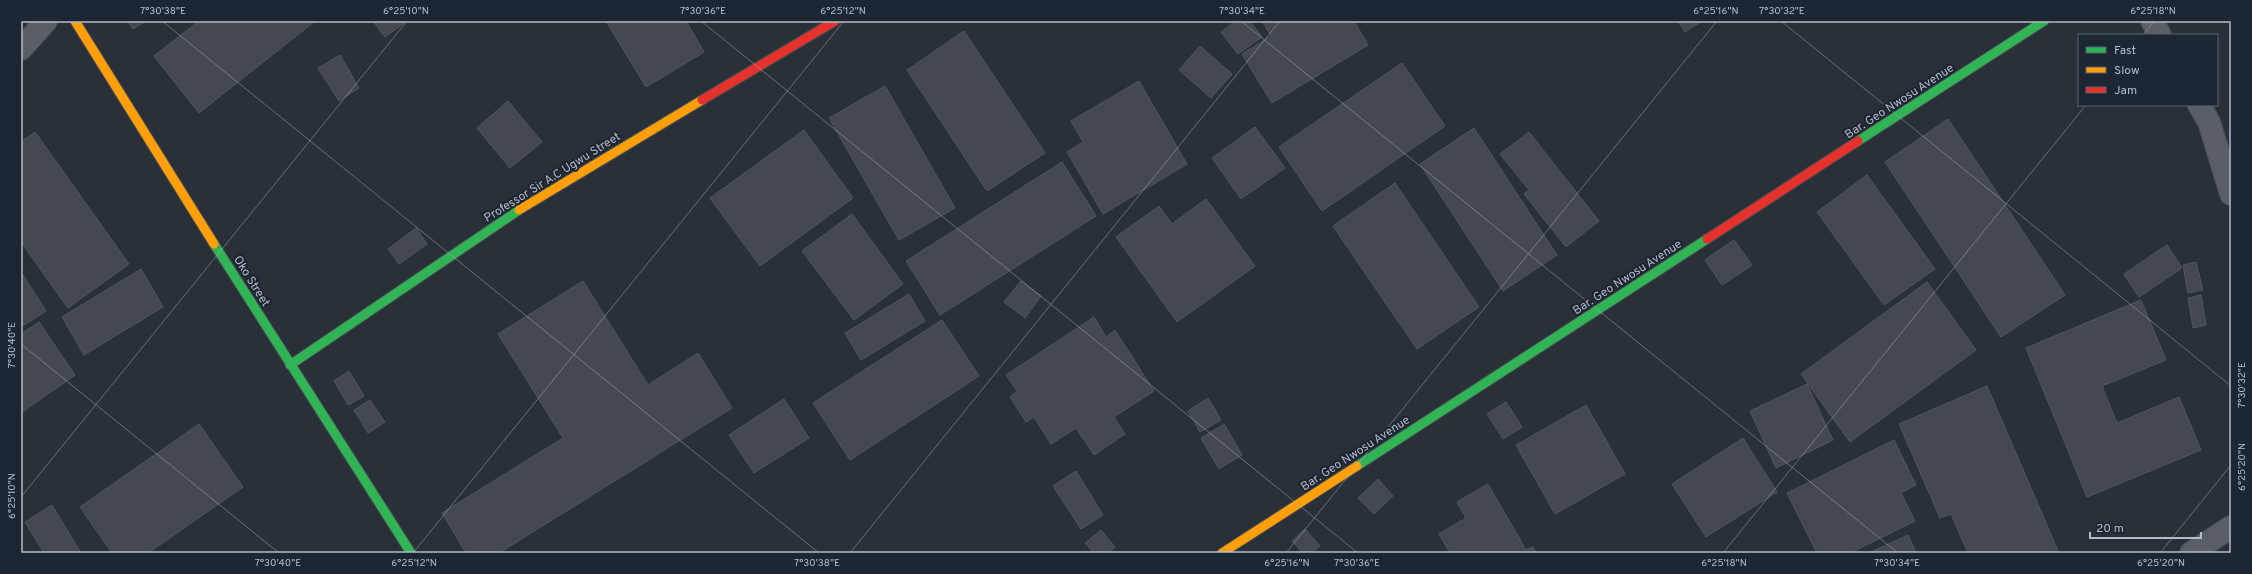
<svg xmlns="http://www.w3.org/2000/svg" width="2252" height="574" font-family="Overpass,sans-serif">
  <style>
    .building { fill: #444950; stroke: #52575f }
    .lines { fill: none; stroke-linecap: round; stroke-linejoin: round }
    .street-casing { stroke: #484c53; stroke-width: 24 }
    .fast-casing { stroke: #484c53; stroke-width: 11 }
    .slow-casing { stroke: #484c53; stroke-width: 11 }
    .jam-casing { stroke: #484c53; stroke-width: 11 }
    .street { stroke: #5a5e66; stroke-width: 22 }
    .fast { stroke: #30b455; stroke-width: 9 }
    .slow { stroke: #ff9f0a; stroke-width: 9 }
    .jam { stroke: #e5322d; stroke-width: 9 }
    .ticks { fill: none; stroke: #b4bcc9; stroke-width: 1; stroke-opacity: 0.45 }
    .labels { text-anchor: middle; stroke-width: 4; stroke-linejoin: round; paint-order: stroke }
    .street-label { font-size: 12px; fill: #b4bcc9; stroke: #1d2633 }
    .neatline { fill: none; stroke: #b4bcc9; stroke-width: 1.5 }
    .ticks-label { font-size: 10px; text-anchor: middle; fill: #b4bcc9 }
  </style>
  <rect width="100%" height="100%" fill="#2a3038"/>
  <!-- building -->
  <path class="building" d="M 128,21 L 146,21 L 133,29 Z
    M 199,21 L 315,21 L 199,113 L 154,56 Z
    M 373,21 L 407,21 L 385,37 Z
    M 606,21 L 686,21 L 704,52 L 646,87 Z
    M 1235,21 L 1250,21 L 1262,37 L 1238,54 L 1221,32 Z
    M 1262,21 L 1354,21 L 1368,45 L 1272,103 L 1242,54 L 1271,36 Z
    M 1678,21 L 1702,21 L 1685,32 Z
    M 964,31 L 1045,153 L 987,191 L 907,70 Z
    M 1200,46 L 1232,74 L 1211,98 L 1179,70 Z
    M 340,55 L 359,88 L 339,101 L 318,68 Z
    M 1402,63 L 1445,126 L 1322,211 L 1279,147 Z
    M 1139,81 L 1187,164 L 1103,214 L 1067,152 L 1083,142 L 1071,121 Z
    M 885,86 L 955,208 L 899,240 L 829,118 Z
    M 508,101 L 542,142 L 510,168 L 477,128 Z
    M 1948,119 L 2065,295 L 2001,337 L 1885,162 Z
    M 1255,127 L 1285,168 L 1241,199 L 1212,158 Z
    M 1474,128 L 1557,255 L 1503,291 L 1420,164 Z
    M 804,130 L 853,198 L 760,266 L 710,198 Z
    M 35,132 L 129,264 L 68,308 L 21,242 L 21,142 Z
    M 1529,132 L 1599,221 L 1566,247 L 1524,194 L 1529,190 L 1500,154 Z
    M 1062,162 L 1096,216 L 940,315 L 906,261 Z
    M 1867,175 L 1935,269 L 1884,305 L 1817,212 Z
    M 1395,183 L 1479,307 L 1417,349 L 1333,226 Z
    M 1206,199 L 1255,266 L 1177,322 L 1116,237 L 1159,206 L 1172,224 Z
    M 852,214 L 903,284 L 854,320 L 802,251 Z
    M 416,228 L 427,244 L 399,264 L 388,249 Z
    M 1734,240 L 1752,265 L 1722,285 L 1705,260 Z
    M 2167,245 L 2182,268 L 2139,297 L 2124,274 Z
    M 2196,262 L 2203,290 L 2188,293 L 2183,265 Z
    M 141,269 L 163,307 L 84,355 L 62,317 Z
    M 21,272 L 46,311 L 21,327 Z
    M 583,281 L 648,385 L 698,353 L 732,408 L 499,553 L 466,553 L 442,513 L 563,438 L 498,334 Z
    M 1021,281 L 1041,296 L 1025,318 L 1004,302 Z
    M 1927,282 L 1976,350 L 1850,442 L 1801,374 Z
    M 909,294 L 925,321 L 861,360 L 845,333 Z
    M 2201,295 L 2206,325 L 2193,328 L 2188,298 Z
    M 2141,300 L 2166,360 L 2102,386 L 2117,423 L 2179,397 L 2201,450 L 2087,497 L 2026,348 Z
    M 1094,317 L 1106,337 L 1115,330 L 1154,391 L 1114,417 L 1125,434 L 1094,455 L 1076,428 L 1051,444 L 1034,417 L 1026,422 L 1010,397 L 1017,391 L 1006,375 Z
    M 942,320 L 979,376 L 850,460 L 813,403 Z
    M 39,322 L 75,375 L 21,413 L 21,334 Z
    M 349,371 L 364,396 L 348,405 L 334,381 Z
    M 1807,384 L 1833,440 L 1776,468 L 1750,411 Z
    M 1987,386 L 2059,553 L 1968,553 L 1951,514 L 1940,518 L 1899,424 Z
    M 1208,398 L 1221,420 L 1200,432 L 1188,411 Z
    M 784,399 L 809,438 L 754,473 L 729,435 Z
    M 370,400 L 385,422 L 368,433 L 354,410 Z
    M 1506,402 L 1522,427 L 1503,439 L 1487,414 Z
    M 1586,405 L 1625,474 L 1555,514 L 1516,445 Z
    M 199,424 L 243,487 L 148,553 L 112,553 L 80,507 Z
    M 1224,424 L 1242,455 L 1219,469 L 1201,438 Z
    M 1743,438 L 1777,492 L 1706,537 L 1672,484 Z
    M 1894,440 L 1916,485 L 1901,493 L 1915,521 L 1850,553 L 1817,553 L 1787,493 Z
    M 1076,471 L 1103,515 L 1081,529 L 1053,486 Z
    M 1378,479 L 1393,496 L 1374,514 L 1358,498 Z
    M 1488,484 L 1526,550 L 1533,547 L 1537,553 L 1450,553 L 1439,534 L 1466,518 L 1457,502 Z
    M 52,505 L 81,553 L 44,553 L 25,522 Z
    M 1305,529 L 1320,546 L 1311,553 L 1303,553 L 1292,541 Z
    M 1101,530 L 1115,547 L 1108,553 L 1094,553 L 1085,543 Z
    M 1908,535 L 1916,553 L 1869,553 Z"/>
  <g class="lines">
    <!-- street casing -->
    <g class="street-casing">
      <path id="street" d="M 2152,21 L 2160,35
        M 21,49 L 46,21
        M 2199,105 L 2209,122 L 2231,194
        M 2191,553 L 2231,527"/>
    </g>
    <!-- fast casing -->
    <g class="fast-casing">
      <path id="fast" d="M 1858,141 L 2044,21
        M 214,244 L 411,553
        M 290,365 L 519,210
        M 1357,466 L 1707,239"/>
    </g>
    <!-- slow casing -->
    <g class="slow-casing">
      <path id="slow" d="M 75,21 L 214,244
        M 519,210 L 702,100
        M 1222,553 L 1357,466"/>
    </g>
    <!-- jam casing -->
    <g class="jam-casing">
      <path id="jam" d="M 702,100 L 835,21
        M 1707,239 L 1858,141"/>
    </g>
    <!-- street -->
    <use href="#street" class="street"/>
    <!-- fast -->
    <use href="#fast" class="fast"/>
    <!-- slow -->
    <use href="#slow" class="slow"/>
    <!-- jam -->
    <use href="#jam" class="jam"/>
  </g>
  <!-- ticks -->
  <path class="ticks" d="M 162,21 L 819,553M 701,21 L 1358,553M 1241,21 L 1898,553M 1781,21 L 2231,386M 2143,35 L 2154,21M 21,344 L 279,553M 21,497 L 407,21M 413,553 L 844,21M 850,553 L 1280,21M 1286,553 L 1717,21M 1723,553 L 2086,105M 2160,553 L 2231,465"/>
  <g class="labels">
    <!-- street labels -->
    <g class="street-label">
      <text transform="translate(1899 101) rotate(-33)" y="4">Bar. Geo Nwosu Avenue</text>
      <text transform="translate(552 177) rotate(-32)" y="4">Professor Sir A.C Ugwu Street</text>
      <text transform="translate(1627 277) rotate(-33)" y="4">Bar. Geo Nwosu Avenue</text>
      <text transform="translate(252 281) rotate(58)" y="4">Oko Street</text>
      <text transform="translate(1355 453) rotate(-33)" y="4">Bar. Geo Nwosu Avenue</text>
    </g>
  </g>
  <!-- border -->
  <rect width="2252" height="574" fill="none" stroke="#1d2633" stroke-width="44"/>
  <!-- legend -->
  <rect x="2078" y="34" width="140" height="72" fill="#1d2633" stroke="#59626f"/>
  <rect x="2086" y="47" width="20" height="6" fill="#30b455" stroke="#59626f"/>
  <text x="2114" y="54" font-size="12" fill="#b4bcc9">Fast</text>
  <rect x="2086" y="67" width="20" height="6" fill="#ff9f0a" stroke="#59626f"/>
  <text x="2114" y="74" font-size="12" fill="#b4bcc9">Slow</text>
  <rect x="2086" y="87" width="20" height="6" fill="#e5322d" stroke="#59626f"/>
  <text x="2114" y="94" font-size="12" fill="#b4bcc9">Jam</text>
  <!-- scale -->
  <path d="M2090 532v6h111v-6" fill="none" stroke="#b4bcc9" stroke-width="2"/>
  <text x="2096" y="532" font-size="12" fill="#b4bcc9" stroke="#1d2633" stroke-width="3" paint-order="stroke">20 m</text>
  <rect x="22" y="22" width="2208" height="530" class="neatline"/>
  <g class="ticks-label">
    <text x="163" y="14">7°30'38"E</text>
    <text x="406" y="14">6°25'10"N</text>
    <text x="703" y="14">7°30'36"E</text>
    <text x="843" y="14">6°25'12"N</text>
    <text x="1242" y="14">7°30'34"E</text>
    <text x="1716" y="14">6°25'16"N</text>
    <text x="1782" y="14">7°30'32"E</text>
    <text x="2153" y="14">6°25'18"N</text>
    <text transform="translate(11 345) rotate(-90)" y="4">7°30'40"E</text>
    <text transform="translate(2241 385) rotate(-90)" y="4">7°30'32"E</text>
    <text transform="translate(2241 467) rotate(-90)" y="4">6°25'20"N</text>
    <text transform="translate(11 496) rotate(-90)" y="4">6°25'10"N</text>
    <text x="278" y="566">7°30'40"E</text>
    <text x="414" y="566">6°25'12"N</text>
    <text x="817" y="566">7°30'38"E</text>
    <text x="1287" y="566">6°25'16"N</text>
    <text x="1357" y="566">7°30'36"E</text>
    <text x="1724" y="566">6°25'18"N</text>
    <text x="1897" y="566">7°30'34"E</text>
    <text x="2161" y="566">6°25'20"N</text>
  </g>
</svg>
